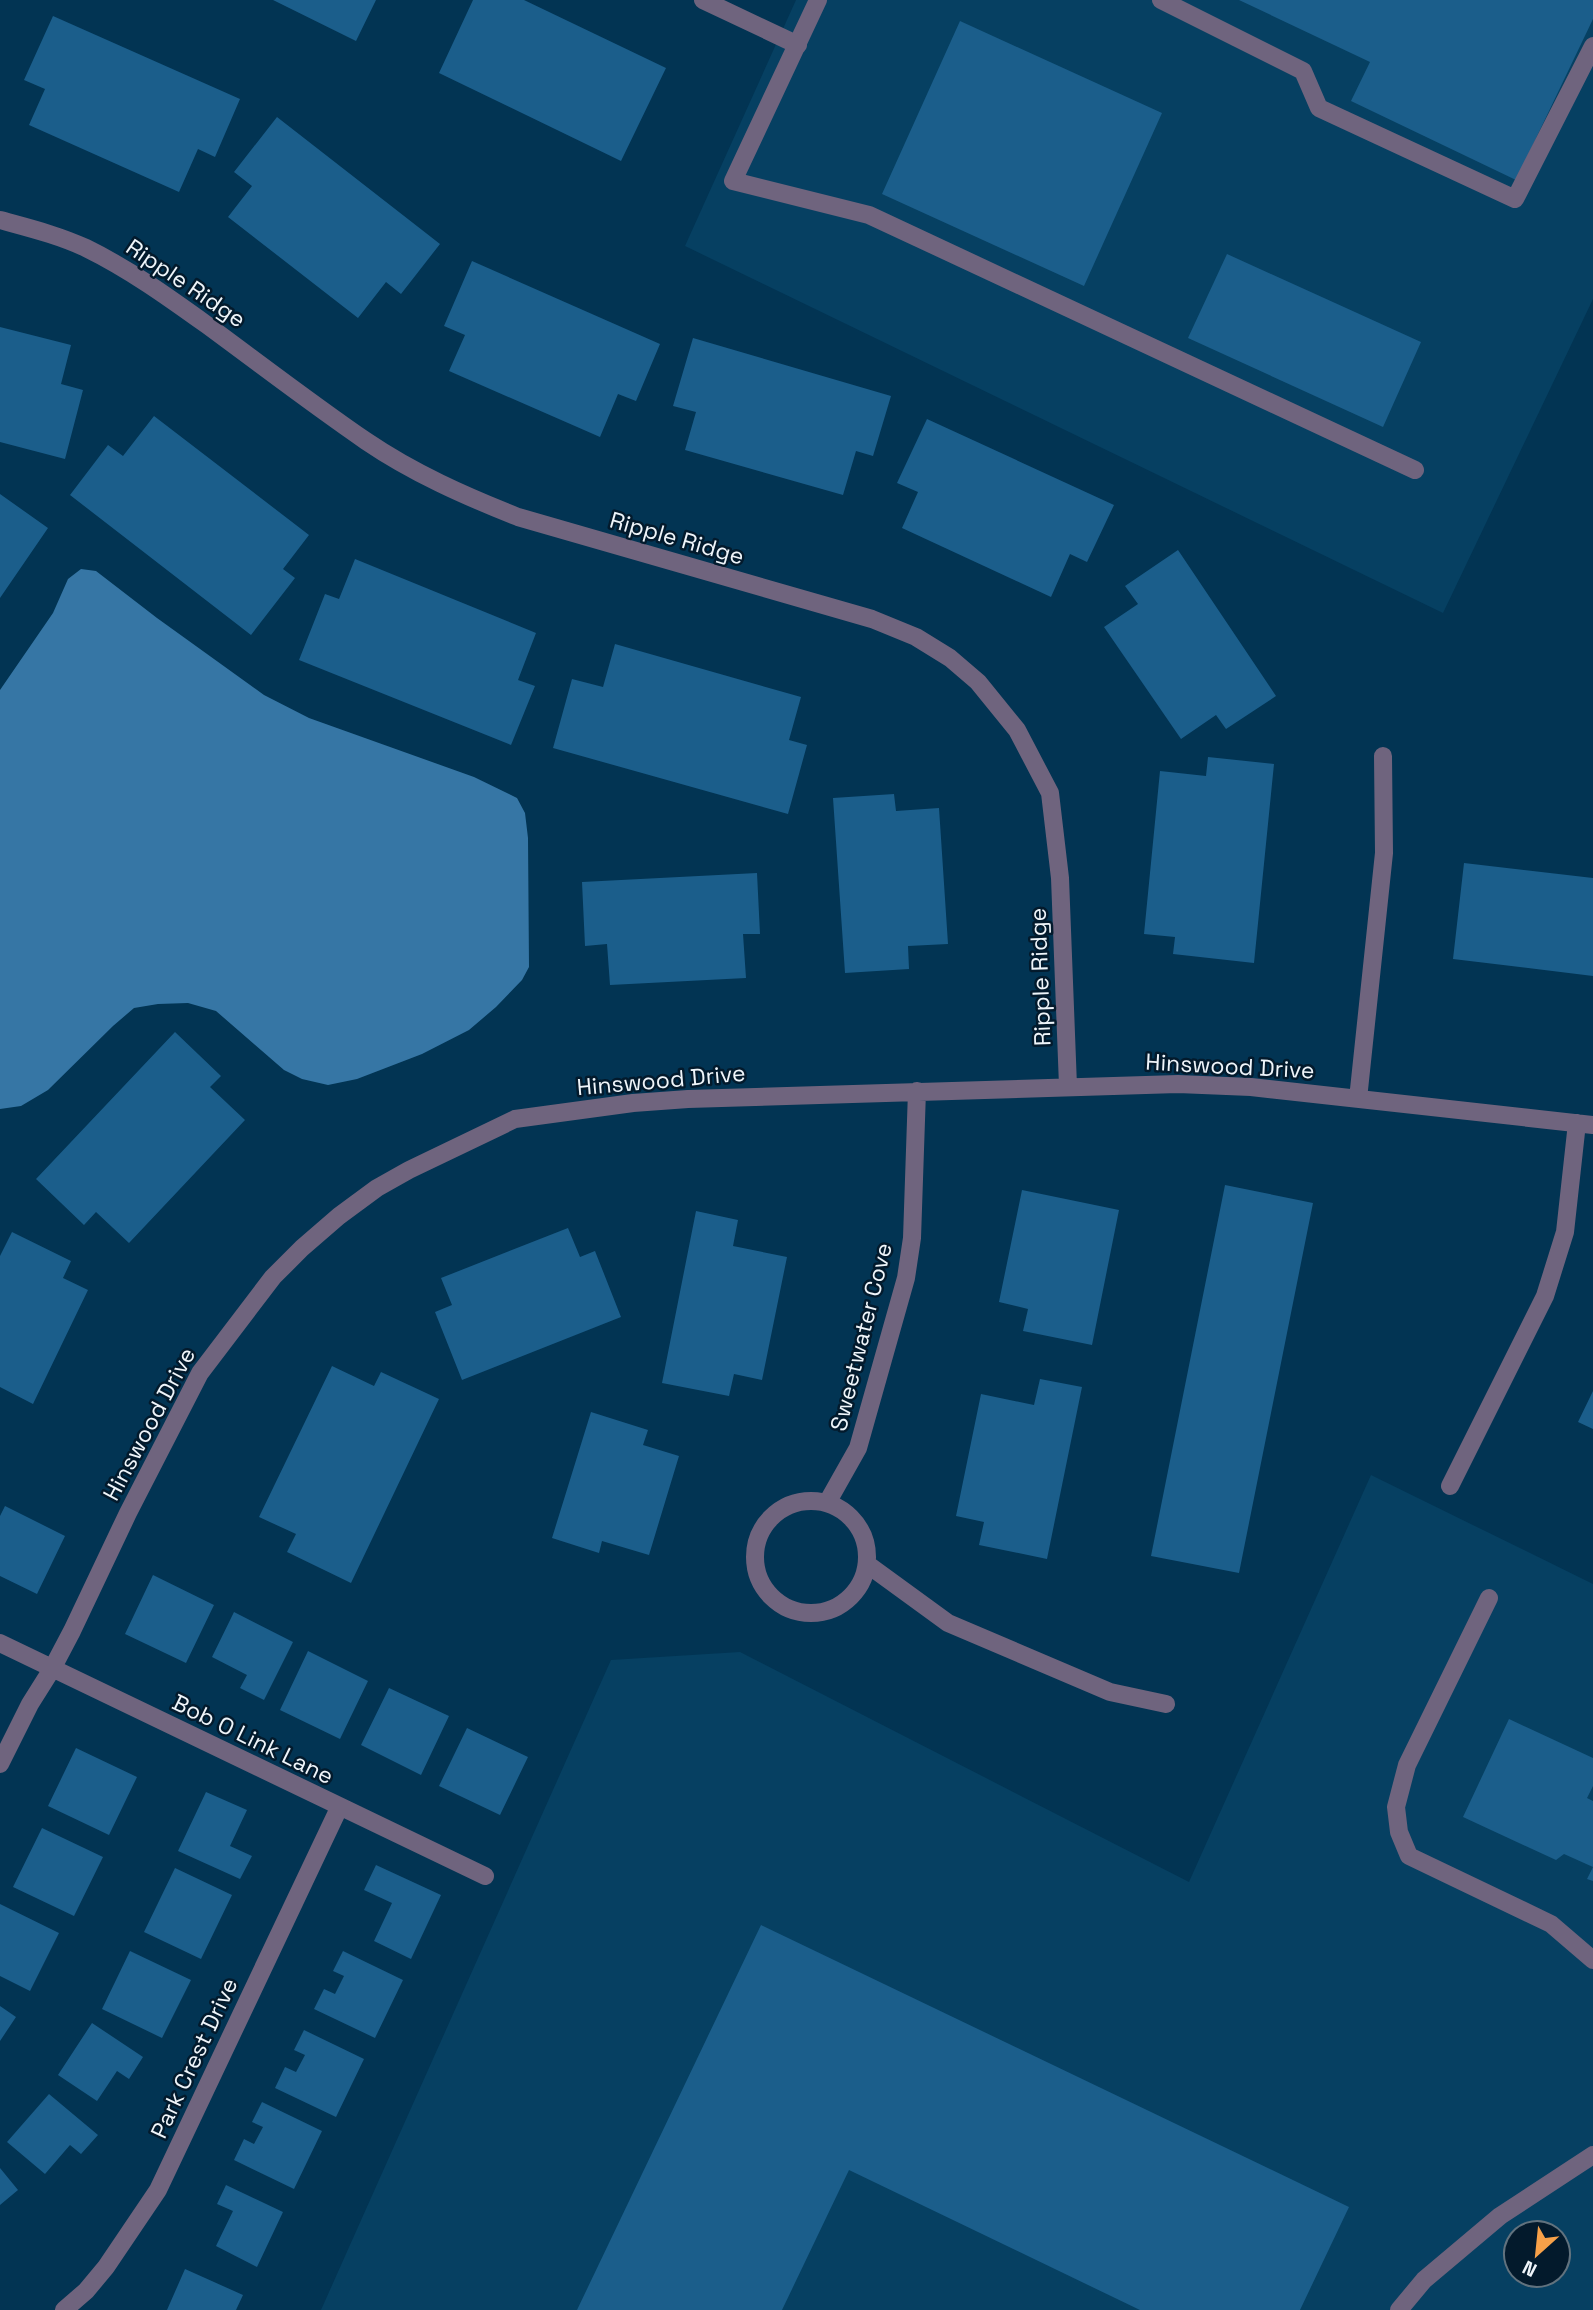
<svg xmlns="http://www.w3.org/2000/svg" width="1593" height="2310" font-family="'Space Grotesk',sans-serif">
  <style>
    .built { fill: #064062; fill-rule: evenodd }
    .water { fill: #3676a5 }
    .building { fill: #1b5e8b }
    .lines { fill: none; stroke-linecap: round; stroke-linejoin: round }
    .minor { stroke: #6f647e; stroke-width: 18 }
    .labels { text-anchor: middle; stroke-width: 5; stroke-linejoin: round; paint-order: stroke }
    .street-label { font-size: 23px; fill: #eff5fa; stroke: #031a2c }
  </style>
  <rect width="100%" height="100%" fill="#023453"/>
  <!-- built -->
  <path class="built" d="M 796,0 L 1593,0 L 1593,299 L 1443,613 L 685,246 Z
    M 1371,1475 L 1593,1584 L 1593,2310 L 321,2310 L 611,1660 L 740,1652 L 1189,1882 ZM 1516,2233 L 1558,2233 L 1558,2275 L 1516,2275 Z"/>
  <!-- water -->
  <path class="water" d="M 81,569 L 96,571 L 157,618 L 264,695 L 309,718 L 474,777 L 517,798 L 525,813 L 528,838 L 529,967 L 522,980 L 496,1007 L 469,1030 L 422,1054 L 357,1079 L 328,1085 L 302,1079 L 284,1070 L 216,1011 L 188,1003 L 158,1004 L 134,1008 L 113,1026 L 48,1090 L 21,1106 L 0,1109 L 0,690 L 53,613 L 68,579 Z"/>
  <!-- building -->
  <path class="building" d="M 273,0 L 376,0 L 356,41 Z
    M 473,0 L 524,0 L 666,68 L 621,161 L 439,73 Z
    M 1239,0 L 1593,0 L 1593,19 L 1516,180 L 1351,101 L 1370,62 Z
    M 53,16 L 240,99 L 215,157 L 198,149 L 179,192 L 29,125 L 45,89 L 24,80 Z
    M 960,21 L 1162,113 L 1084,286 L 882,194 Z
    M 277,117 L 440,244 L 401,294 L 386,282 L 358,318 L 228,217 L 252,186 L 234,172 Z
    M 1227,254 L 1421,342 L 1383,427 L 1188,338 Z
    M 472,261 L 660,344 L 636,401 L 618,394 L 600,437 L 449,371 L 465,335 L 444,326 Z
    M 0,327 L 71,345 L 61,384 L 83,390 L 65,459 L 0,442 Z
    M 693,338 L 891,396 L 873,456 L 856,451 L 843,495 L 685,450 L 696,412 L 673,406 Z
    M 154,416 L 309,535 L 283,569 L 295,578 L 251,635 L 70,495 L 108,445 L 123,456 Z
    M 927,419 L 1114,505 L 1087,562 L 1070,554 L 1051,597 L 902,528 L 918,492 L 897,483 Z
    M 0,494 L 48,528 L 0,598 Z
    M 1178,550 L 1276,696 L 1226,729 L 1216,715 L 1181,739 L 1104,627 L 1138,604 L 1125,586 Z
    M 355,559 L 536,633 L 518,680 L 535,686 L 511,745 L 299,660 L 325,594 L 339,599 Z
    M 615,644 L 801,697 L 789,740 L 807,745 L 788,814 L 553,748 L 572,679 L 603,687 Z
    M 1208,757 L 1274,764 L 1254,963 L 1173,954 L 1175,937 L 1144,934 L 1160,771 L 1206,776 Z
    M 894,794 L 896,811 L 939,808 L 948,944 L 908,946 L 909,969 L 845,973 L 833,798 Z
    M 1464,863 L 1593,878 L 1593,976 L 1453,959 Z
    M 757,873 L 760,934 L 743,934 L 746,978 L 610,985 L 607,944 L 585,946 L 582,882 Z
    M 175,1032 L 221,1076 L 210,1087 L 245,1120 L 129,1243 L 96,1212 L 84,1225 L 36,1179 Z
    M 1225,1185 L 1313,1203 L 1239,1573 L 1151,1556 Z
    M 1022,1190 L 1119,1210 L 1092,1345 L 1023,1331 L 1028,1309 L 999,1302 Z
    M 696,1211 L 738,1220 L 733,1246 L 787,1257 L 762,1380 L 734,1374 L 729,1396 L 662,1383 Z
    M 568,1228 L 580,1257 L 595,1251 L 621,1317 L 462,1380 L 435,1312 L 452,1305 L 441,1278 Z
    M 12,1232 L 71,1261 L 63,1278 L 88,1290 L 33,1404 L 0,1387 L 0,1256 Z
    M 332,1366 L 374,1386 L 381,1372 L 439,1399 L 351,1583 L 287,1552 L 296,1534 L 259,1517 Z
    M 1040,1379 L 1082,1387 L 1047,1559 L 979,1545 L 984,1522 L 956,1516 L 981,1394 L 1034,1405 Z
    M 1593,1391 L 1593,1429 L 1578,1422 Z
    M 591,1412 L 648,1430 L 643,1445 L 679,1456 L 649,1555 L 602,1541 L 599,1553 L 552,1538 Z
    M 5,1506 L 65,1536 L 37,1594 L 0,1576 L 0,1516 Z
    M 153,1575 L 214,1605 L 186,1663 L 125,1634 Z
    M 234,1612 L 293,1642 L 264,1700 L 240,1688 L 247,1675 L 212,1657 Z
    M 308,1651 L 368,1681 L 340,1739 L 280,1710 Z
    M 389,1688 L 449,1716 L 421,1775 L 361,1745 Z
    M 1509,1719 L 1593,1758 L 1593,1786 L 1587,1798 L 1593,1801 L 1593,1881 L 1587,1879 L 1593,1867 L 1564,1854 L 1556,1860 L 1463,1817 Z
    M 467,1728 L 528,1757 L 500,1815 L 439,1786 Z
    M 76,1748 L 137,1777 L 109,1835 L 48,1806 Z
    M 206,1792 L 247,1810 L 230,1846 L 252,1856 L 240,1879 L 178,1851 Z
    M 42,1828 L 103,1857 L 74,1916 L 13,1887 Z
    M 376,1865 L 441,1895 L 411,1959 L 374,1941 L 392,1903 L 364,1890 Z
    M 175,1868 L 232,1895 L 201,1959 L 144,1932 Z
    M 0,1904 L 59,1933 L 30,1991 L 0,1976 Z
    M 761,1925 L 1349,2207 L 1300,2310 L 1140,2310 L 849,2170 L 782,2310 L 577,2310 Z
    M 130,1951 L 191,1980 L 162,2038 L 102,2009 Z
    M 343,1951 L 403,1980 L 375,2038 L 314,2009 L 324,1989 L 335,1994 L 344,1976 L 333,1971 Z
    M 0,2006 L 16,2017 L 0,2041 Z
    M 92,2023 L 143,2057 L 129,2079 L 117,2071 L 97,2101 L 58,2075 Z
    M 304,2030 L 364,2059 L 336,2117 L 275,2088 L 285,2067 L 296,2072 L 305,2055 L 294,2050 Z
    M 49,2094 L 98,2135 L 81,2154 L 70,2145 L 45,2174 L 7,2142 Z
    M 262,2102 L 322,2131 L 294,2189 L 234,2160 L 244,2139 L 254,2144 L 263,2127 L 252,2122 Z
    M 0,2168 L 18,2190 L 0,2205 Z
    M 226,2185 L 283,2212 L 257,2267 L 216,2246 L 233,2211 L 217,2204 Z
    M 185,2269 L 243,2295 L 236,2310 L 167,2310 Z"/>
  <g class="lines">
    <!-- minor -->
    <path class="minor" d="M 703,0 L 798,45
      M 818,0 L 733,181 L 869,215 L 1415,470
      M 1161,0 L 1303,71 L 1319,108 L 1515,199 L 1593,46
      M 0,220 C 29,228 58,235 86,248 C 129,269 168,297 207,325 C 260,364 312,404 366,441 C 413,473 465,496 518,517 L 872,619 L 916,637 L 950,658 L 978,682 L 1017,730 L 1050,793 L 1060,878 L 1068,1086
      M 1358,1099 L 1384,853 L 1383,756
      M 1450,1486 L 1545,1296 L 1565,1232 L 1577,1123
      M755 1557a56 56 0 1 1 112 0a56 56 0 1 1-112 0Z
      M 827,1503 L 858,1448 L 906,1278 L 912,1238 L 917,1091
      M 867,1564 L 948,1623 L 1110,1692 L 1166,1704
      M 1489,1598 L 1407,1765 L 1396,1807 L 1399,1832 L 1409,1856 L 1551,1924 L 1593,1960
      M 0,1643 L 485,1876
      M 0,1764 L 30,1704 L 52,1669 L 72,1631 L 128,1513 L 200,1373 L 273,1277 L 302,1248 L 339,1216 L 377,1188 L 409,1170 L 515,1119 L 633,1103 L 688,1099 L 1178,1084 L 1251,1087 L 1593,1125
      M 64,2310 L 86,2291 L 106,2267 L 158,2190 L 339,1808
      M 1399,2310 L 1424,2280 L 1500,2216 L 1593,2155"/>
  </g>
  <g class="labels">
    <!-- street labels -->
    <g class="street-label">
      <text transform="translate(186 283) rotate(34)" y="8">Ripple Ridge</text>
      <text transform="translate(677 538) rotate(16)" y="8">Ripple Ridge</text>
      <text transform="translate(1040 977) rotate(-92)" y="8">Ripple Ridge</text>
      <text transform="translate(1230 1066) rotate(3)" y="8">Hinswood Drive</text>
      <text transform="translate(661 1080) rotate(-5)" y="8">Hinswood Drive</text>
      <text transform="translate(861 1337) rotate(-76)" y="8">Sweetwater Cove</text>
      <text transform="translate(149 1424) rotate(-62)" y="8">Hinswood Drive</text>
      <text transform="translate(253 1739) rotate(26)" y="8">Bob O Link Lane</text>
      <text transform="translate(194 2058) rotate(-65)" y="8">Park Crest Drive</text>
    </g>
  </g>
  <!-- north arrow -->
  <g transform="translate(1537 2254) rotate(207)"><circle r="33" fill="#031a2c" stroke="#61727e" stroke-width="2"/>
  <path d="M0-5L12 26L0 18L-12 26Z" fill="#f7a149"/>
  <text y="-10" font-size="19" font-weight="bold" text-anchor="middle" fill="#eff5fa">N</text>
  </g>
</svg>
